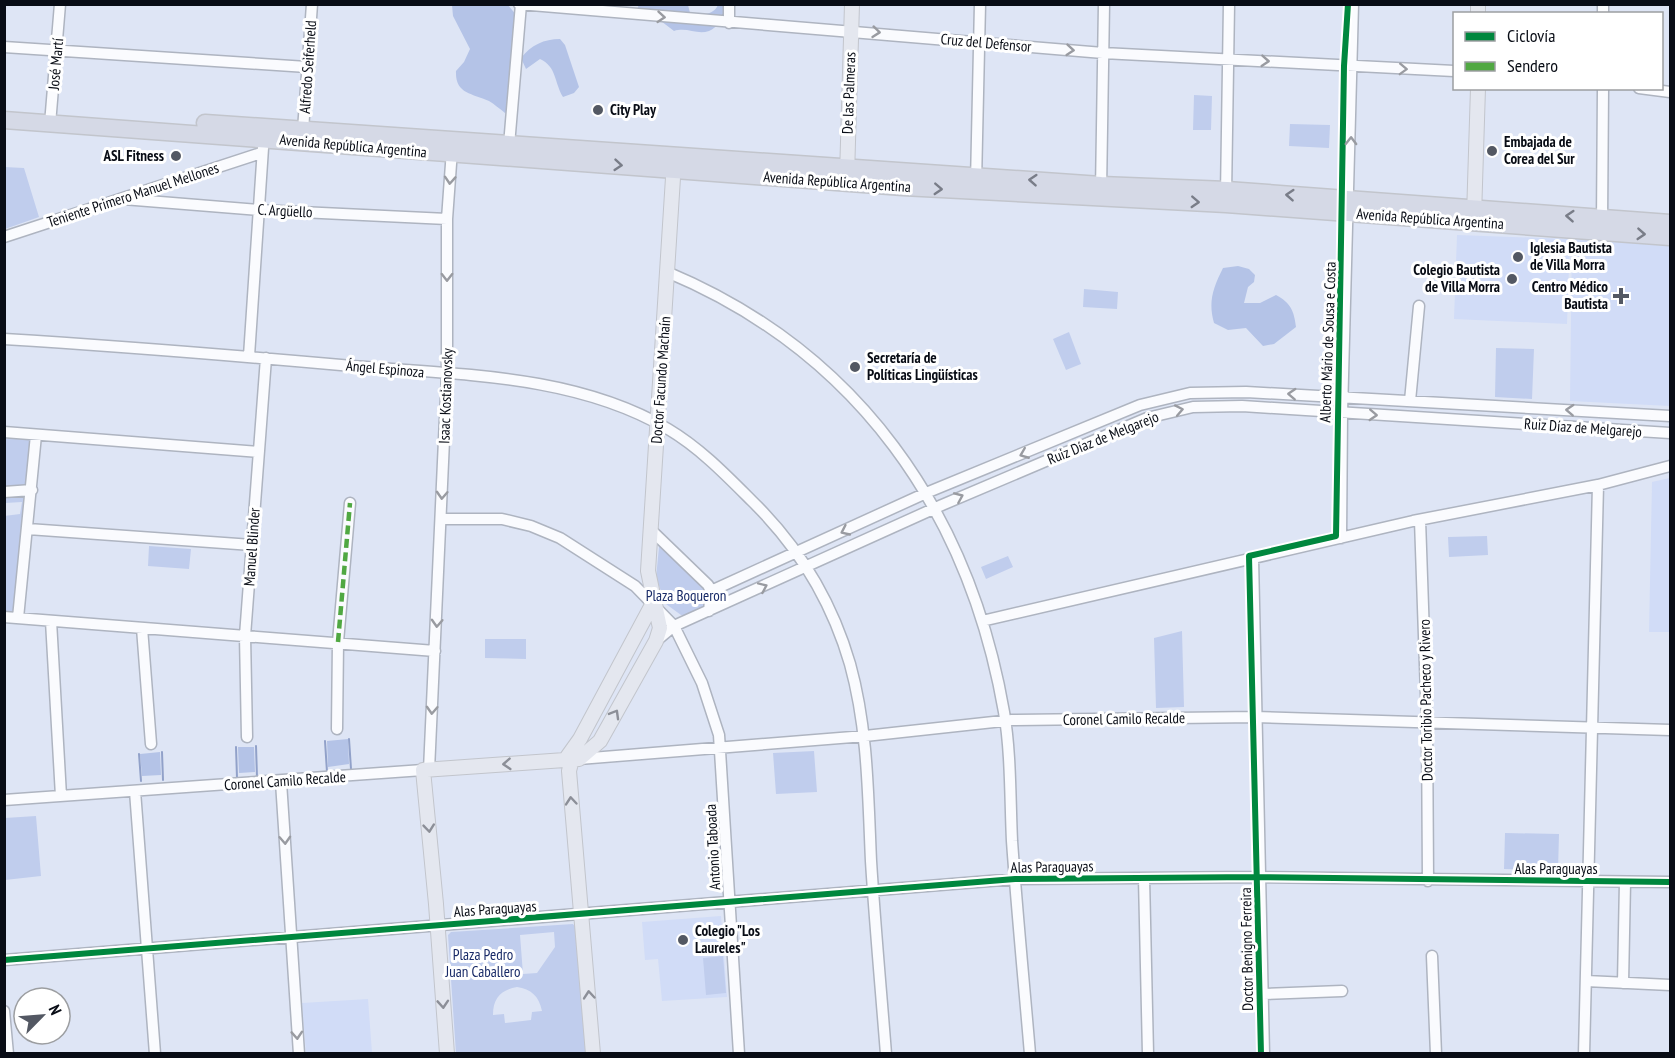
<svg xmlns="http://www.w3.org/2000/svg" width="1675" height="1058" font-family="'PT Sans Narrow',sans-serif">
  <style>
    .built { fill: #d1dcf7 }
    .green { fill: #c0cded; fill-rule: evenodd }
    .forest { fill: #b4c3e7 }
    .lines { fill: none; stroke-linecap: round; stroke-linejoin: round }
    .stream { stroke: #91a1c9; stroke-width: 2 }
    .minor-casing { stroke: #aeb4c0; stroke-width: 13 }
    .major-casing { stroke: #c2c5cc; stroke-width: 16 }
    .highway-casing { stroke: #c2c5cc; stroke-width: 19 }
    .minor { stroke: #fafbfe; stroke-width: 10 }
    .major { stroke: #e4e7ef; stroke-width: 14 }
    .highway { stroke: #d5d9e6; stroke-width: 16 }
    .quiet { stroke: #50a842; stroke-width: 4.5; stroke-dasharray: 9 4.5; stroke-linecap: butt }
    .cycleway-casing { stroke: #fff; stroke-width: 10 }
    .cycleway { stroke: #00873e; stroke-width: 6 }
    .oneway { stroke: #999ba1 }
    .oneway2 { stroke: #797d88 }
    .oneway3 { stroke: #8c8f98 }
    .poi-dot { fill: #535863; stroke: #fff; stroke-width: 2 }
    .labels { text-anchor: middle; stroke-width: 6; stroke-linejoin: round; paint-order: stroke }
    .street-label { font-size: 15px; fill: #080c15; stroke: #fff }
    .poi-label { font-size: 15px; font-weight: bold; fill: #080c15; stroke: #fff; text-anchor: start }
    .park-label { font-size: 15px; fill: #182a67; stroke: #fff }
  </style>
  <rect width="100%" height="100%" fill="#dee5f5"/>
  <!-- built -->
  <path class="built" d="M 1457,235 L 1570,239 L 1567,324 L 1454,319 Z
    M 1572,238 L 1670,243 L 1670,406 L 1570,401 Z
    M 1670,478 L 1670,632 L 1649,632 L 1652,482 Z
    M 721,916 L 727,997 L 662,1001 L 658,959 L 645,960 L 642,922 Z
    M 368,999 L 372,1053 L 306,1053 L 302,1003 Z"/>
  <!-- green -->
  <path class="green" d="M 1194,95 L 1212,96 L 1211,130 L 1193,130 Z
    M 1290,124 L 1330,125 L 1329,148 L 1289,146 Z
    M 4,167 L 24,168 L 39,217 L 5,229 Z
    M 1084,289 L 1118,292 L 1117,309 L 1083,307 Z
    M 1069,332 L 1081,364 L 1066,370 L 1053,339 Z
    M 1496,348 L 1534,349 L 1532,399 L 1495,397 Z
    M 5,436 L 32,437 L 27,486 L 5,487 Z
    M 26,495 L 14,611 L 5,612 L 4,516 L 20,514 L 22,502 L 5,503 L 5,497 Z
    M 1487,536 L 1488,555 L 1449,557 L 1448,537 Z
    M 149,546 L 191,549 L 189,569 L 148,566 Z
    M 661,546 L 705,589 L 708,594 L 705,609 L 688,616 L 681,615 L 666,604 L 656,578 L 659,547 Z
    M 1008,556 L 1013,567 L 986,579 L 981,567 Z
    M 1182,631 L 1184,707 L 1156,708 L 1154,638 Z
    M 485,639 L 526,639 L 526,659 L 485,658 Z
    M 814,751 L 817,792 L 776,794 L 773,753 Z
    M 36,816 L 41,876 L 5,880 L 5,818 Z
    M 1505,833 L 1559,834 L 1558,871 L 1504,869 Z
    M 573,924 L 576,928 L 587,1053 L 456,1053 L 448,935 L 451,932 ZM 554,932 L 555,947 L 537,973 L 523,974 L 520,935 ZM 517,987 C 531,989 539,996 542,1011 L 532,1012 L 531,1020 L 505,1023 L 504,1014 L 493,1015 C 493,998 501,990 517,987 Z
    M 723,956 L 726,993 L 706,995 L 703,958 Z"/>
  <!-- forest -->
  <path class="forest" d="M 639,4 L 688,5 L 690,13 C 701,15 713,16 718,5 L 730,5 L 731,10 C 725,16 717,28 709,31 C 697,35 687,27 674,31 L 657,18 L 637,10 Z
    M 452,5 L 508,5 L 517,16 L 518,104 L 505,113 C 500,109 494,104 489,101 C 472,93 455,94 456,71 L 464,62 L 470,49 L 453,16 Z
    M 560,39 L 565,45 L 579,87 L 574,93 L 563,97 C 554,82 557,67 540,59 L 526,69 L 521,58 C 531,45 544,39 560,39 Z
    M 1238,266 L 1249,269 L 1255,275 L 1254,282 L 1248,287 L 1244,303 L 1260,303 L 1276,295 C 1291,303 1294,311 1296,327 L 1274,344 L 1263,346 L 1246,328 L 1228,330 L 1214,323 C 1208,302 1213,288 1223,268 Z
    M 348,739 L 349,764 L 328,767 L 327,741 Z
    M 238,747 L 254,747 L 255,772 L 239,773 Z
    M 160,752 L 161,775 L 142,776 L 140,754 Z"/>
  <g class="lines">
    <!-- stream -->
    <path class="stream" d="M 349,739 L 351,769
      M 325,741 L 327,772
      M 256,746 L 257,777
      M 236,747 L 237,778
      M 162,752 L 163,780
      M 139,754 L 141,781"/>
    <!-- minor casing -->
    <g class="minor-casing">
      <path id="minor" d="M 519,4 L 1103,53 L 1454,71
        M 1603,14 L 1603,4
        M 729,23 L 729,4
        M 4,47 L 307,67
        M 1639,88 L 1670,92
        M 50,124 L 60,4
        M 303,130 L 312,4
        M 509,145 L 521,4
        M 976,182 L 980,4
        M 1101,190 L 1104,4
        M 1226,194 L 1229,4
        M 123,199 L 259,210 L 447,219
        M 1602,222 L 1603,88
        M 4,237 L 261,153
        M 667,272 C 858,352 969,511 1004,712 C 1011,753 1010,799 1012,841 C 1017,912 1024,983 1030,1054
        M 4,339 C 117,346 229,355 341,365 C 450,375 571,372 668,429 C 700,448 726,475 752,501 C 798,546 832,602 850,664 C 868,729 868,795 871,861 C 875,925 881,990 886,1054
        M 249,356 L 263,148
        M 1410,401 L 1419,306
        M 4,432 L 258,452
        M 4,492 L 32,490
        M 441,519 L 502,519 L 531,526 L 560,538 L 635,586 L 674,626 L 702,683 L 719,735 L 739,1054
        M 1420,520 L 1427,723 L 1428,881
        M 28,529 L 252,545
        M 651,530 L 708,585 L 711,591 L 709,611
        M 1341,538 L 1342,413 L 1353,4
        M 1253,559 L 1264,1054
        M 711,591 L 926,493 L 1140,405 L 1190,393 L 1246,392 L 1670,416
        M 4,617 L 435,651
        M 18,618 L 36,435
        M 51,621 L 61,796
        M 982,621 L 1413,521 L 1598,485 L 1670,466
        M 142,628 L 151,744
        M 656,641 L 674,626 L 942,505 L 1147,418 L 1193,407 L 1242,406 L 1670,433
        M 337,729 L 338,642 L 350,503
        M 247,737 L 245,636 L 266,358
        M 579,759 L 865,736 L 1012,720 L 1255,717 L 1670,730
        M 429,770 L 447,374 L 447,219 L 452,150
        M 281,782 L 299,1054
        M 135,791 L 155,1054
        M 4,800 L 423,770
        M 1144,878 L 1148,1054
        M 1432,956 L 1436,1054
        M 4,960 L 1015,879 L 1257,877 L 1670,882
        M 1586,981 L 1670,985
        M 1623,983 L 1625,882
        M 1263,994 L 1342,991
        M 4,1011 L 8,1054
        M 1584,1054 L 1598,485"/>
    </g>
    <!-- major casing -->
    <g class="major-casing">
      <path id="major" d="M 1478,14 L 1478,4
        M 847,176 L 852,4
        M 1474,216 L 1478,88
        M 572,759 L 569,771 L 593,1054
        M 565,760 L 580,739 L 653,603
        M 447,1054 L 436,904 L 423,770 L 579,759 L 600,741 L 656,641 L 660,628 L 648,571 L 674,162"/>
    </g>
    <!-- highway casing -->
    <g class="highway-casing">
      <path id="highway" d="M 4,120 L 903,187 L 1226,204 L 1670,237
        M 205,123 L 1101,185 L 1227,190 L 1670,223"/>
    </g>
    <!-- minor -->
    <use href="#minor" class="minor"/>
    <!-- major -->
    <use href="#major" class="major"/>
    <!-- highway -->
    <use href="#highway" class="highway"/>
    <!-- quiet -->
    <path class="quiet" d="M 338,642 L 350,503"/>
    <!-- cycleway casing -->
    <g class="cycleway-casing">
      <path id="cycleway" d="M 4,960 L 1015,879 L 1257,877 L 1670,882
        M 1261,1054 L 1249,556 L 1336,536 L 1344,66 L 1348,4"/>
    </g>
    <!-- cycleway -->
    <use href="#cycleway" class="cycleway"/>
  </g>
  <!-- one-way arrows -->
  <defs><path id="oneway-chevron" d="M-2-3.5L2.5 0L-2 3.5" fill="none" stroke-width="1.6" stroke-linecap="round" stroke-linejoin="round" transform="scale(1.5)"/></defs>
  <g class="oneway">
    <use href="#oneway-chevron" transform="translate(661 17) rotate(5)"/>
    <use href="#oneway-chevron" transform="translate(876 32) rotate(6)"/>
    <use href="#oneway-chevron" transform="translate(1070 50) rotate(5)"/>
    <use href="#oneway-chevron" transform="translate(1265 61) rotate(4)"/>
    <use href="#oneway-chevron" transform="translate(1403 69) rotate(2)"/>
    <use href="#oneway-chevron" transform="translate(1351 141) rotate(-89)"/>
    <use href="#oneway-chevron" transform="translate(450 180) rotate(94)"/>
    <use href="#oneway-chevron" transform="translate(447 277) rotate(90)"/>
    <use href="#oneway-chevron" transform="translate(1292 394) rotate(-177)"/>
    <use href="#oneway-chevron" transform="translate(1179 410) rotate(-11)"/>
    <use href="#oneway-chevron" transform="translate(1570 410) rotate(-177)"/>
    <use href="#oneway-chevron" transform="translate(1373 415) rotate(3)"/>
    <use href="#oneway-chevron" transform="translate(1024 454) rotate(158)"/>
    <use href="#oneway-chevron" transform="translate(442 495) rotate(93)"/>
    <use href="#oneway-chevron" transform="translate(959 497) rotate(-23)"/>
    <use href="#oneway-chevron" transform="translate(845 531) rotate(155)"/>
    <use href="#oneway-chevron" transform="translate(763 587) rotate(-24)"/>
    <use href="#oneway-chevron" transform="translate(437 623) rotate(93)"/>
    <use href="#oneway-chevron" transform="translate(432 710) rotate(93)"/>
    <use href="#oneway-chevron" transform="translate(285 840) rotate(87)"/>
    <use href="#oneway-chevron" transform="translate(297 1035) rotate(86)"/>
  </g>
  <g class="oneway2">
    <use href="#oneway-chevron" transform="translate(618 165) rotate(5)"/>
    <use href="#oneway-chevron" transform="translate(1033 180) rotate(-176)"/>
    <use href="#oneway-chevron" transform="translate(938 189) rotate(3)"/>
    <use href="#oneway-chevron" transform="translate(1290 195) rotate(-176)"/>
    <use href="#oneway-chevron" transform="translate(1195 202) rotate(3)"/>
    <use href="#oneway-chevron" transform="translate(1570 216) rotate(-176)"/>
    <use href="#oneway-chevron" transform="translate(1641 234) rotate(4)"/>
  </g>
  <g class="oneway3">
    <use href="#oneway-chevron" transform="translate(615 714) rotate(-60)"/>
    <use href="#oneway-chevron" transform="translate(507 764) rotate(176)"/>
    <use href="#oneway-chevron" transform="translate(571 801) rotate(-95)"/>
    <use href="#oneway-chevron" transform="translate(429 828) rotate(84)"/>
    <use href="#oneway-chevron" transform="translate(589 995) rotate(-95)"/>
    <use href="#oneway-chevron" transform="translate(443 1004) rotate(86)"/>
  </g>
  <!-- markers -->
  <g class="poi-dot">
    <circle cx="598" cy="110" r="6"/>
    <circle cx="1492" cy="151" r="6"/>
    <circle cx="176" cy="156" r="6"/>
    <circle cx="1518" cy="257" r="6"/>
    <circle cx="1512" cy="279" r="6"/>
    <path d="M1618 287h6v6h6v6h-6v6h-6v-6h-6v-6h6z"/>
    <circle cx="855" cy="367" r="6"/>
    <circle cx="683" cy="940" r="6"/>
  </g>
  <g class="labels">
    <!-- street labels -->
    <g class="street-label">
      <text transform="translate(986 43) rotate(5)" y="5">Cruz del Defensor</text>
      <text transform="translate(56 64) rotate(-85)" y="5">José Martí</text>
      <text transform="translate(308 67) rotate(-86)" y="5">Alfredo Seiferheld</text>
      <text transform="translate(849 93) rotate(-88)" y="5">De las Palmeras</text>
      <text transform="translate(353 146) rotate(5)" y="5">Avenida República Argentina</text>
      <text transform="translate(837 182) rotate(4)" y="5">Avenida República Argentina</text>
      <text transform="translate(133 195) rotate(-18)" y="5">Teniente Primero Manuel Mellones</text>
      <text transform="translate(285 211) rotate(3)" y="5">C. Argüello</text>
      <text transform="translate(1430 219) rotate(4)" y="5">Avenida República Argentina</text>
      <text transform="translate(1328 342) rotate(-88)" y="5">Alberto Mário de Sousa e Costa</text>
      <text transform="translate(385 369) rotate(5)" y="5">Ángel Espinoza</text>
      <text transform="translate(661 380) rotate(-86)" y="5">Doctor Facundo Machaín</text>
      <text transform="translate(446 396) rotate(-88)" y="5">Isaac Kostianovsky</text>
      <text transform="translate(1583 428) rotate(4)" y="5">Ruiz Díaz de Melgarejo</text>
      <text transform="translate(1103 438) rotate(-22)" y="5">Ruiz Díaz de Melgarejo</text>
      <text transform="translate(252 547) rotate(-86)" y="5">Manuel Blinder</text>
      <text transform="translate(1426 700) rotate(-91)" y="5">Doctor Toribio Pacheco y Rivero</text>
      <text transform="translate(1124 719) rotate(-1)" y="5">Coronel Camilo Recalde</text>
      <text transform="translate(285 781) rotate(-4)" y="5">Coronel Camilo Recalde</text>
      <text transform="translate(713 847) rotate(-93)" y="5">Antonio Taboada</text>
      <text transform="translate(1052 867) rotate(-1)" y="5">Alas Paraguayas</text>
      <text x="1556" y="874">Alas Paraguayas</text>
      <text transform="translate(495 909) rotate(-4)" y="5">Alas Paraguayas</text>
      <text transform="translate(1247 949) rotate(-91)" y="5">Doctor Benigno Ferreira</text>
    </g>
    <!-- poi labels -->
    <g class="poi-label">
      <text x="610" y="115">City Play</text>
      <text x="1504" y="147">Embajada de<tspan x="1504" dy="17">Corea del Sur</tspan></text>
      <text x="164" y="161" text-anchor="end">ASL Fitness</text>
      <text x="1530" y="253">Iglesia Bautista<tspan x="1530" dy="17">de Villa Morra</tspan></text>
      <text x="1500" y="275" text-anchor="end">Colegio Bautista<tspan x="1500" dy="17">de Villa Morra</tspan></text>
      <text x="1608" y="292" text-anchor="end">Centro Médico<tspan x="1608" dy="17">Bautista</tspan></text>
      <text x="867" y="363">Secretaría de<tspan x="867" dy="17">Políticas Lingüísticas</tspan></text>
      <text x="695" y="936">Colegio "Los<tspan x="695" dy="17">Laureles"</tspan></text>
    </g>
    <!-- park labels -->
    <g class="park-label">
      <text x="686" y="601">Plaza Boqueron</text>
      <text x="483" y="960">Plaza Pedro<tspan x="483" dy="17">Juan Caballero</tspan></text>
    </g>
  </g>
  <!-- border -->
  <rect width="1675" height="1058" fill="none" stroke="#080c15" stroke-width="12"/>
  <!-- legend -->
  <rect x="1453" y="12" width="210" height="78" fill="#ffffff" stroke="#9c9ea1" stroke-width="1.5"/>
  <rect x="1465" y="32" width="30" height="9" fill="#00873e" stroke="#9c9ea1" stroke-width="1.5"/>
  <text x="1507" y="42" font-size="18" fill="#080c15">Ciclovía</text>
  <rect x="1465" y="62" width="30" height="9" fill="#50a842" stroke="#9c9ea1" stroke-width="1.5"/>
  <text x="1507" y="72" font-size="18" fill="#080c15">Sendero</text>
  <!-- north arrow -->
  <g transform="translate(42 1016) rotate(65)"><circle r="28" fill="#ffffff" stroke="#9c9ea1" stroke-width="1.5"/>
  <path d="M0-4.5L10 22L0 15L-10 22Z" fill="#535863"/>
  <text y="-9" font-size="16" font-weight="bold" text-anchor="middle" fill="#080c15">N</text>
  </g>
</svg>
